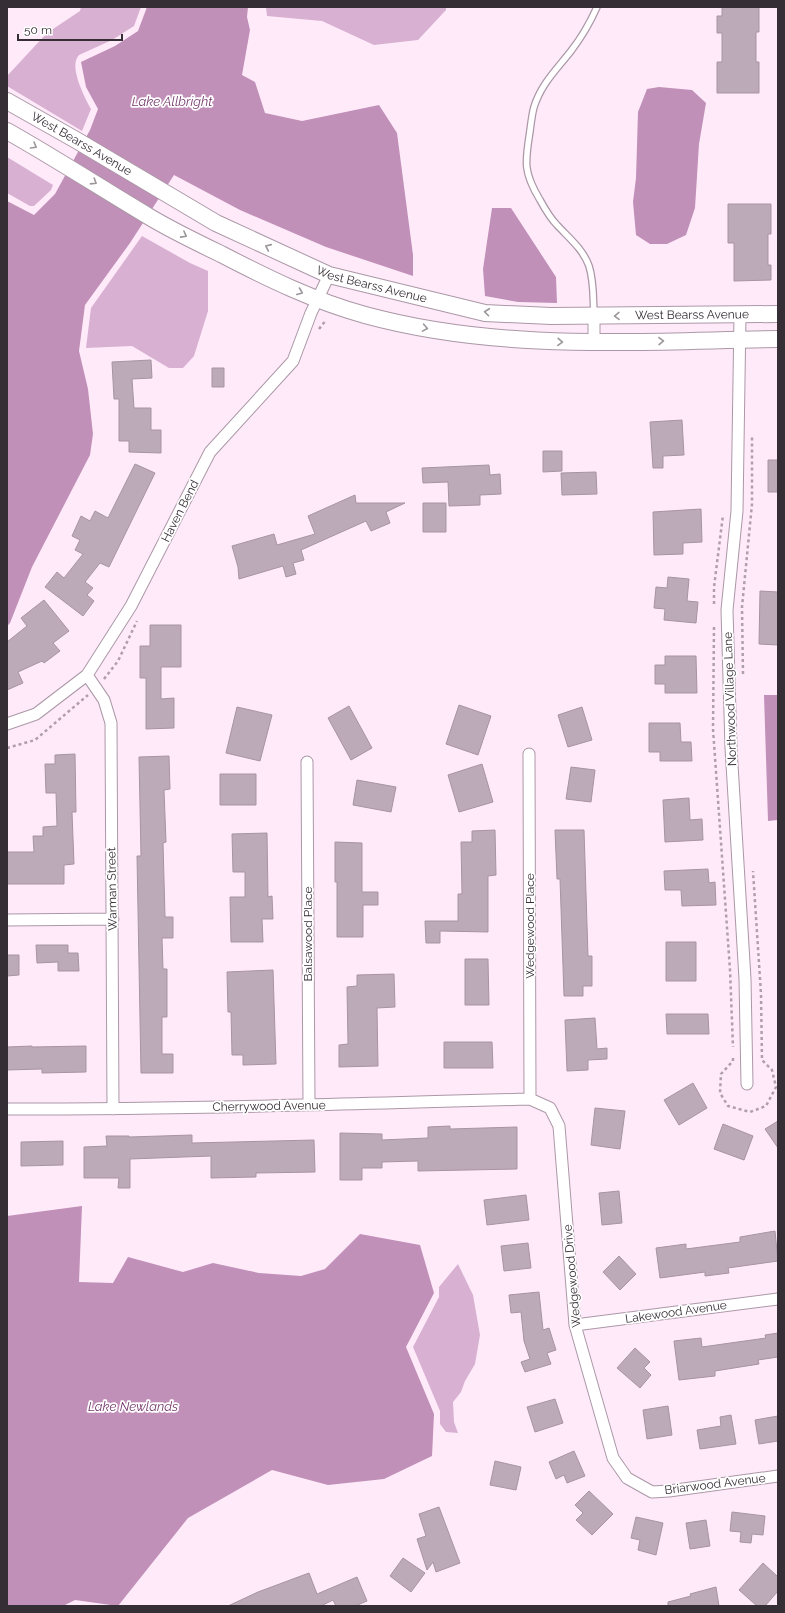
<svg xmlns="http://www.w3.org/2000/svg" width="785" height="1613" font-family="Raleway,sans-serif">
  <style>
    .green { fill: #d8b0d1 }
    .water { fill: #c190b8 }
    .building { fill: #bdaab9; stroke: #a794a3 }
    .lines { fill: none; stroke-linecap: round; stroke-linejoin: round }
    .lane-casing { stroke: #ab98a7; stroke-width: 8 }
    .street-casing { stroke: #ab98a7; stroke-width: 13 }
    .secondary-casing { stroke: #ab98a7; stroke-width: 18 }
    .path { stroke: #ae9fab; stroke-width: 2.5; stroke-dasharray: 3 3; stroke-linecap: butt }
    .lane { stroke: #fff; stroke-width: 5.5 }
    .street { stroke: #fff; stroke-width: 11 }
    .secondary { stroke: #fff; stroke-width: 16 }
    .oneway { stroke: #9a969a }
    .labels { text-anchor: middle; stroke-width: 3.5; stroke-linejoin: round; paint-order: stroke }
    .street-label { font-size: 12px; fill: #352e34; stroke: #fff }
    .water-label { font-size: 13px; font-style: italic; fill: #75396d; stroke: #fff }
  </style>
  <rect width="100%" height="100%" fill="#ffeafa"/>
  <!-- green -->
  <path class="green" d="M 81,7 L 141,7 L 134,26 L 112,40 L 79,55 C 68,66 85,98 91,109 L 82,131 L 7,86 L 7,76 L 47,33 L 80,11 Z
    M 266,7 L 446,7 L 446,10 L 418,40 L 374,45 L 322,21 L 267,16 Z
    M 7,157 L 53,185 L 51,190 L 34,206 L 30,206 L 7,193 Z
    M 142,236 L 190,263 L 208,271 L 208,311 L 194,356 L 183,368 L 169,368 L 132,346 L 86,348 L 91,308 Z
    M 458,1264 L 473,1295 L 480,1335 L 475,1364 L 465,1381 L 461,1392 L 453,1402 L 454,1422 L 458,1433 L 446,1432 L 440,1424 L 440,1411 L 413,1347 L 439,1297 L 439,1287 Z"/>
  <!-- water -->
  <path class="water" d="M 147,7 L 248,7 L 247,17 L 250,30 L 242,75 L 255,82 L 265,113 L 302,121 L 379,105 L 397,133 L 413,255 L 413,276 L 326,247 L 240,210 L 174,175 L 130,243 L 85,305 L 79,351 L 88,389 L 93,434 L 90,455 L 32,567 L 10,623 L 7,626 L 7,201 L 34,215 L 55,194 L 90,130 L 98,109 L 86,87 L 81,62 L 115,46 L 138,31 Z
    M 659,87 L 692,90 L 706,103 L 699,144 L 695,208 L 686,235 L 667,244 L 650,244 L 636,235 L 633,202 L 636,178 L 638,112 L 647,89 Z
    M 492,208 L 511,208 L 556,277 L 557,303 L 518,302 L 485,296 L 483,269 Z
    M 764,695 L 778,695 L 778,820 L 768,821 Z
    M 82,1206 L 79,1282 L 113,1283 L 128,1257 L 183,1272 L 213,1263 L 259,1273 L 301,1276 L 325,1269 L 360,1234 L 420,1245 L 434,1293 L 406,1347 L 434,1414 L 432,1456 L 384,1479 L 328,1485 L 272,1470 L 188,1518 L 118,1606 L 75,1600 L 63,1606 L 7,1606 L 7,1216 Z"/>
  <!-- building -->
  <path class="building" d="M 722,7 L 759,7 L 759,32 L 756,32 L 756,62 L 759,62 L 759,93 L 717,93 L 717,62 L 722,62 L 722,33 L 717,33 L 717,16 L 722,16 Z
    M 728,204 L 771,204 L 771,234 L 768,234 L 768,265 L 771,265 L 771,280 L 734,281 L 734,243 L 728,243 Z
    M 151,360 L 152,378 L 132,379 L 134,408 L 151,408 L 151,430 L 161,430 L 161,453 L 129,452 L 129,441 L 119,441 L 119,399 L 114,399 L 112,362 Z
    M 212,368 L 224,368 L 224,387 L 212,387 Z
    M 682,420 L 684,455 L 663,456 L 663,468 L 653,468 L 650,422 Z
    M 543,451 L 562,451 L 562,471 L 543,472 Z
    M 768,460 L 778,460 L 778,492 L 768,492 Z
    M 135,464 L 155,473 L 109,567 L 100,563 L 85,582 L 93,588 L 87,595 L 94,601 L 83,616 L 45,587 L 57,572 L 64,578 L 83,554 L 75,550 L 80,540 L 72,536 L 81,516 L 90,521 L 95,511 L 108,518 Z
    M 489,465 L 490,475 L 500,474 L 501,494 L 480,495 L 480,505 L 449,506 L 448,482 L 423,483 L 422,468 Z
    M 596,472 L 597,494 L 562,495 L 561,473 Z
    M 355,495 L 356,503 L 405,503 L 386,512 L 390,523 L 371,531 L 366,521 L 301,550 L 304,560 L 293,563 L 296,574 L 286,577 L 283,566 L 239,579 L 238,567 L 232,546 L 274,534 L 277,545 L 315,534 L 308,516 Z
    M 423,503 L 446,503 L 446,532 L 423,532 Z
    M 701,509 L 702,542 L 683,543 L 683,554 L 654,555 L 653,512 Z
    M 668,577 L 689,579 L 687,601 L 698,602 L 696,623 L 664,620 L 665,609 L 654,608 L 656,587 L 667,588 Z
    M 760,591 L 778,592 L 778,645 L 759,644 Z
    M 44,600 L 69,631 L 53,643 L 60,651 L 44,663 L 42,661 L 18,672 L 23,683 L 7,690 L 7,642 L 27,626 L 21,618 Z
    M 150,625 L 181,625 L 181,667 L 161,667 L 161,699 L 174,698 L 174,728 L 146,729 L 146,678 L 140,678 L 140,646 L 150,646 Z
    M 665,656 L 696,656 L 697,693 L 665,693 L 665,684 L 655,684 L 655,665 L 665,665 Z
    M 459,705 L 491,716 L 478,755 L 446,744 Z
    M 349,706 L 372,748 L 351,760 L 328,718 Z
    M 237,707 L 272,715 L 260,761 L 226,753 Z
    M 582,707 L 592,740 L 568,747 L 558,715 Z
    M 649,723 L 680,723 L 681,742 L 691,742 L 692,761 L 660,761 L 660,752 L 649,752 Z
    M 75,754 L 76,812 L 72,812 L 74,864 L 64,865 L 64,884 L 7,884 L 7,852 L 34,852 L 33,836 L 43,836 L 43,827 L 57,826 L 56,793 L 46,793 L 45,764 L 55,764 L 55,755 Z
    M 169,756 L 170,789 L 164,790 L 166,842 L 163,843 L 165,917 L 173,917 L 173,938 L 162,938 L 163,969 L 167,969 L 167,1017 L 162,1017 L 162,1054 L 173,1054 L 173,1073 L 141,1073 L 137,856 L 141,856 L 139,757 Z
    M 482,764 L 493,802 L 459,812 L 448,775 Z
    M 571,767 L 595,770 L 591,802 L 566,799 Z
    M 220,774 L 256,774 L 256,805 L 220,805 Z
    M 357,780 L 396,787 L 391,812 L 353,805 Z
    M 689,798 L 690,820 L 702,819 L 703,840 L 665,842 L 663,800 Z
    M 495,830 L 496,875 L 488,876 L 488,932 L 440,931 L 440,943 L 426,943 L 425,921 L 458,921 L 458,894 L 462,894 L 461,842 L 472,842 L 472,831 Z
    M 555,830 L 584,830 L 588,956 L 592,956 L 592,986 L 583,986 L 583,996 L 564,996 L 560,879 L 557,879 Z
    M 267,833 L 268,897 L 272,896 L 273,919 L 262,919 L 263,942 L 231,942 L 230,897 L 245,897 L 245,872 L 233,872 L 232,834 Z
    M 335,842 L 362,843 L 362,892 L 378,892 L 378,905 L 363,905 L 363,937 L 337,937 L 337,882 L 335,882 Z
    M 708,869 L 709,883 L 715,882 L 716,905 L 682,906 L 681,890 L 665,890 L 664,871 Z
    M 666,942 L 696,942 L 696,981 L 666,981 Z
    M 36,945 L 68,945 L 68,953 L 78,953 L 79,971 L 58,971 L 58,962 L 37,963 Z
    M 7,955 L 19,955 L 19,975 L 7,976 Z
    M 465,959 L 488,959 L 489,1005 L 465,1005 Z
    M 273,970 L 276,1064 L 243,1065 L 243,1055 L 232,1055 L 231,1012 L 228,1012 L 227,972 Z
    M 394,974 L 395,1007 L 377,1008 L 378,1066 L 339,1067 L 339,1045 L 348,1044 L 347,987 L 357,986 L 357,975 Z
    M 666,1014 L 708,1014 L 709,1034 L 667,1034 Z
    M 595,1018 L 597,1049 L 607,1048 L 607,1059 L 588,1060 L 588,1070 L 567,1071 L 565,1020 Z
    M 444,1042 L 492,1042 L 493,1068 L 444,1068 Z
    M 32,1046 L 32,1047 L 86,1046 L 86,1072 L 42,1073 L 42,1069 L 7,1070 L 7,1047 Z
    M 693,1083 L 707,1108 L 679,1125 L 664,1100 Z
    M 595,1108 L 625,1111 L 620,1149 L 591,1145 Z
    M 778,1121 L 778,1148 L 765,1129 Z
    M 723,1124 L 753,1136 L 744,1160 L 714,1149 Z
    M 450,1126 L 450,1129 L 517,1127 L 517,1169 L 418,1171 L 418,1161 L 382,1162 L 382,1168 L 362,1168 L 362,1180 L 340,1180 L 340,1133 L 382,1134 L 382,1140 L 428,1138 L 428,1127 Z
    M 192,1135 L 192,1143 L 314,1140 L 315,1172 L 256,1173 L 256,1177 L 211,1178 L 211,1156 L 130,1159 L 130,1188 L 118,1188 L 119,1178 L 84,1178 L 84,1147 L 107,1146 L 106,1136 L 129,1136 L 129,1137 Z
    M 63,1141 L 63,1165 L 21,1166 L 21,1142 Z
    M 619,1191 L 622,1223 L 602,1225 L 599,1193 Z
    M 526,1195 L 529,1220 L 487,1225 L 484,1200 Z
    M 775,1231 L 778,1261 L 728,1268 L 729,1273 L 705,1276 L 705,1272 L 660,1278 L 656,1248 L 686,1244 L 686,1249 L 740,1242 L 740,1237 Z
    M 528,1243 L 531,1268 L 504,1271 L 501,1246 Z
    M 619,1256 L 636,1274 L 620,1290 L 603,1272 Z
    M 539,1292 L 543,1330 L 549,1328 L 556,1350 L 547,1353 L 551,1364 L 525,1372 L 521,1362 L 530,1359 L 524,1341 L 521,1312 L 511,1313 L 509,1295 Z
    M 778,1333 L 778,1357 L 758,1360 L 759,1364 L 715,1371 L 715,1376 L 679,1380 L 674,1341 L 701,1338 L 702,1347 L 766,1338 L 765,1335 Z
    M 635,1348 L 650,1362 L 644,1368 L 651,1375 L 640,1388 L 617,1368 Z
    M 555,1399 L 563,1423 L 535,1432 L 527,1407 Z
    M 668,1406 L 672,1435 L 647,1439 L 643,1410 Z
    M 731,1415 L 736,1444 L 700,1449 L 697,1430 L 721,1426 L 720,1417 Z
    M 778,1416 L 778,1441 L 759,1444 L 755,1420 Z
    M 574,1451 L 585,1476 L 567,1483 L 564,1475 L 556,1479 L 549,1462 Z
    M 495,1461 L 521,1467 L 516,1490 L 490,1485 Z
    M 589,1491 L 613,1514 L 592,1535 L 576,1520 L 583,1513 L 575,1505 Z
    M 439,1507 L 460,1563 L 436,1572 L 433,1562 L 427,1570 L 417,1539 L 426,1536 L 419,1514 Z
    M 732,1512 L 765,1516 L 763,1535 L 752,1534 L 751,1543 L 740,1542 L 741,1532 L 730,1531 Z
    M 636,1517 L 663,1523 L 656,1555 L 638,1550 L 640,1540 L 631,1538 Z
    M 706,1520 L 710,1546 L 690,1549 L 686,1523 Z
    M 403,1558 L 425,1573 L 411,1592 L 390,1576 Z
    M 763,1563 L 778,1577 L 778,1591 L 765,1606 L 757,1606 L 739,1590 Z
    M 309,1573 L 317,1594 L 357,1577 L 367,1601 L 355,1606 L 336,1606 L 333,1600 L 321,1606 L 228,1606 L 258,1592 Z
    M 716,1587 L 719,1606 L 668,1606 L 668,1602 L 691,1596 L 690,1594 Z"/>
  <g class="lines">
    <!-- lane casing -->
    <g class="lane-casing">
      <path id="lane" d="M 594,314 C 593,298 594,281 589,266 C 583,249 569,238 557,225 C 550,218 545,209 540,200 C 523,172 525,162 530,131 C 531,123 532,114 534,107 C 541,84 557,69 571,51 C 581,38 590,23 597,7"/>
    </g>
    <!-- street casing -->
    <g class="street-casing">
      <path id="street" d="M 740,315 L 737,511 L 727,610 L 731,748 L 745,979 L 747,1084
        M 594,316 L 594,342
        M 87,675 L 104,700 L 111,723 L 113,1109
        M 7,724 L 36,714 L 87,675 L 131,606 L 210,452 L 293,361 L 311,313 L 329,275
        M 529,754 L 530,1099
        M 307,762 L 309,1105
        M 7,920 L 113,919
        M 7,1109 C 182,1109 356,1104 530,1099 L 550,1108 L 559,1126 L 575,1325 L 613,1458 L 627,1478 L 652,1492 L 669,1491 L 778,1476
        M 575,1325 L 778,1299"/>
    </g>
    <!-- secondary casing -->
    <g class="secondary-casing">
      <g id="secondary">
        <path id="s1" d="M 7,101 L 76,140 L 216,223 L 329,275 L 485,313 L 551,316 L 778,314"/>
        <path d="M 7,131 C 55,158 101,188 148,216 C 171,230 196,242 221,254 C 267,278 314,301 365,315 C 500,352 640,341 778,339"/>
      </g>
    </g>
    <!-- path -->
    <path class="path" d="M 319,329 L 326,320
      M 714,604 L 714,587 L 723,515
      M 714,627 L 713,729 L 730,970 L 733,1047
      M 743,674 L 742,607 L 752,504 L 752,435
      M 104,679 L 118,661 L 137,621
      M 7,748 L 35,740 L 88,695
      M 733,1058 L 733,1061 L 721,1074 L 720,1093 L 728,1106 L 750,1112 L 766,1106 L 776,1087 L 772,1070 L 762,1060 L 761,994 L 753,871"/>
    <!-- lane -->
    <use href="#lane" class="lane"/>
    <!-- street -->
    <use href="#street" class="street"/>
    <!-- secondary -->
    <use href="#secondary" class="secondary"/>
  </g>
  <!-- one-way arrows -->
  <defs><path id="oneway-chevron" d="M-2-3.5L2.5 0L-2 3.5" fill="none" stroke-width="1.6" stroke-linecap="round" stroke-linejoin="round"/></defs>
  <g class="oneway">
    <use href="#oneway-chevron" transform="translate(34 146) rotate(30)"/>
    <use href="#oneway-chevron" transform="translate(94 182) rotate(32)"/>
    <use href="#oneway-chevron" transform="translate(184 235) rotate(28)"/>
    <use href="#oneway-chevron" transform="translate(268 247) rotate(-156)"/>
    <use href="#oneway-chevron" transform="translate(300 292) rotate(22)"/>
    <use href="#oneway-chevron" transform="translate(487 312) rotate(-173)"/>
    <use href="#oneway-chevron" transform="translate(617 316) rotate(179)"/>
    <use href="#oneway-chevron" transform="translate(425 328) rotate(10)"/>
    <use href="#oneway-chevron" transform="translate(661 341) rotate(-1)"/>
    <use href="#oneway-chevron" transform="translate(560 342) rotate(2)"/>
  </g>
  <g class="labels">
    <!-- street labels -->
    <g class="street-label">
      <text dy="4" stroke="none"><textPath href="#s1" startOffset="86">West Bearss Avenue</textPath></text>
      <text dy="4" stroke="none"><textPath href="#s1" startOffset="410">West Bearss Avenue</textPath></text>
      <text dy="4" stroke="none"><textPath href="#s1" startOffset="734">West Bearss Avenue</textPath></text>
      <text transform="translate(180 511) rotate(-63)" y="4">Haven Bend</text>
      <text transform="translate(730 699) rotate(-92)" y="4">Northwood Village Lane</text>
      <text transform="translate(112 889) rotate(-91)" y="4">Warman Street</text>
      <text transform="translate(530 926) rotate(-90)" y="4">Wedgewood Place</text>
      <text transform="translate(308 934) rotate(-90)" y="4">Balsawood Place</text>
      <text transform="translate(269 1106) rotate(-1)" y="4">Cherrywood Avenue</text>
      <text transform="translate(572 1276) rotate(-95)" y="4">Wedgewood Drive</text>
      <text transform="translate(676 1312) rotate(-8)" y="4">Lakewood Avenue</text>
      <text transform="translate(715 1484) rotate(-7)" y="4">Briarwood Avenue</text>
    </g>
    <!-- water labels -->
    <g class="water-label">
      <text x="172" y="106">Lake Allbright</text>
      <text x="133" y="1411">Lake Newlands</text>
    </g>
  </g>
  <!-- border -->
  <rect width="785" height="1613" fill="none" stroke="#352e34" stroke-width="16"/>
  <!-- scale -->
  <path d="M18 34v6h104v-6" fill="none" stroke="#352e34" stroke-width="2"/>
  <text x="24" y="34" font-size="12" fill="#352e34" stroke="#ffffff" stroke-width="3" paint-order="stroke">50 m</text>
</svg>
